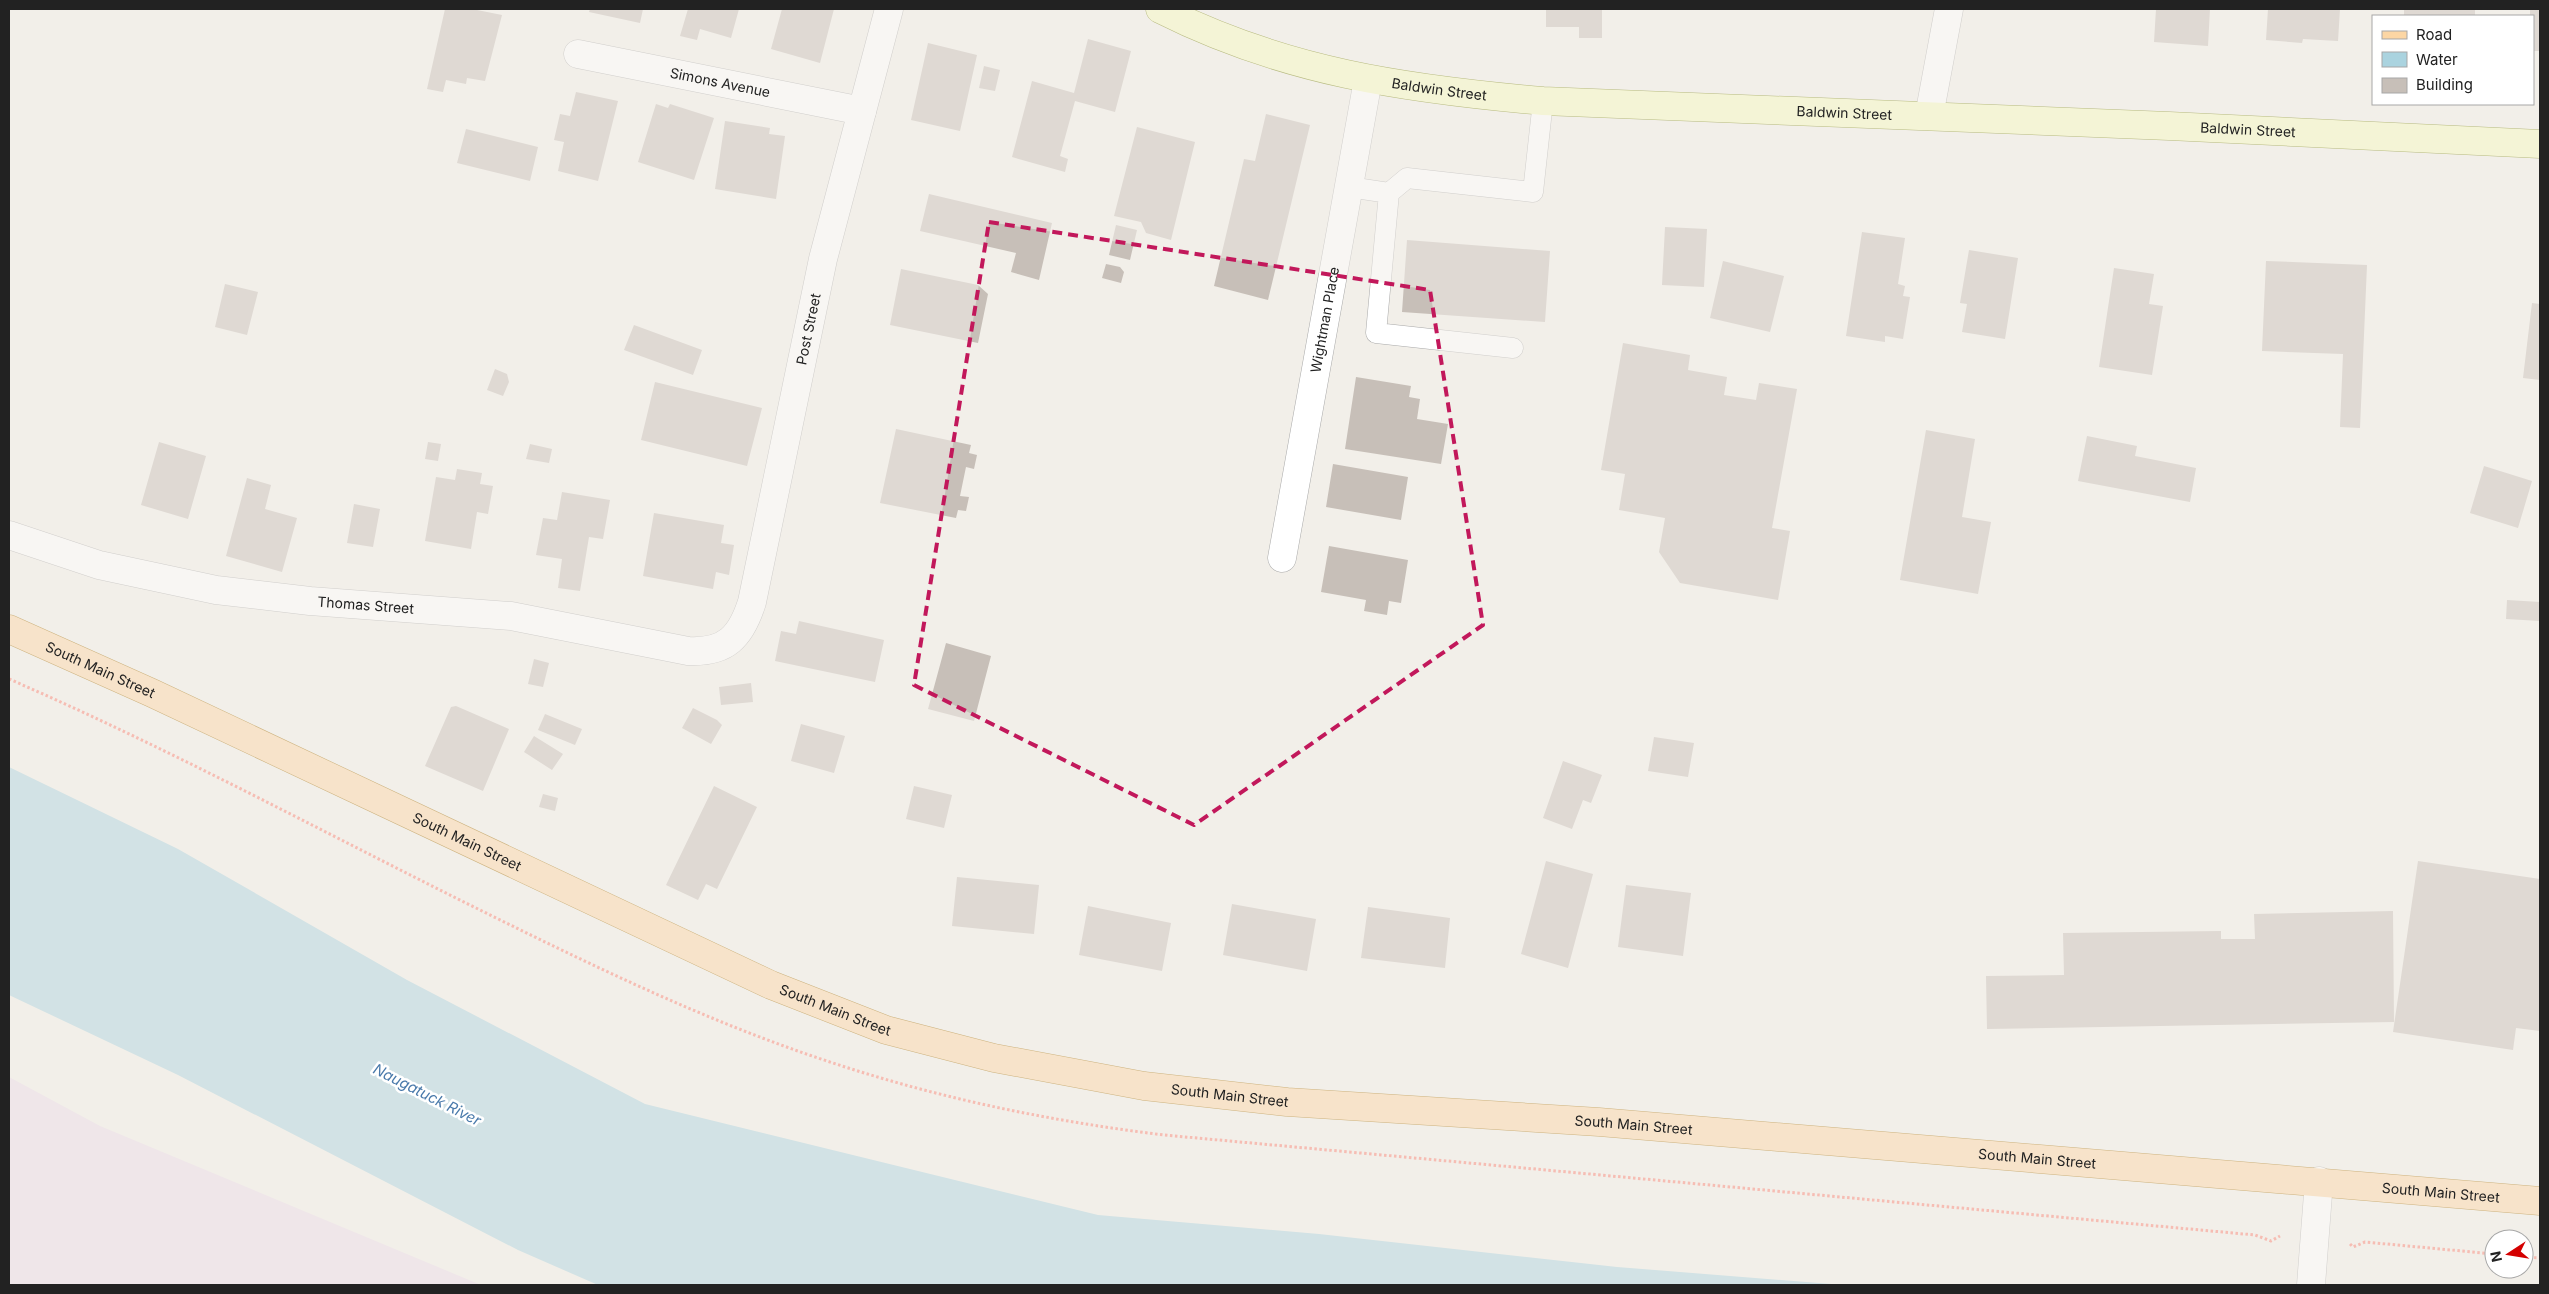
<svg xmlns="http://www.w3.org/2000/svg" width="2549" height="1294" font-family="Inter,sans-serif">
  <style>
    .industrial { fill: #ebdbe8 }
    .water { fill: #aad3df }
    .building { fill: #c7bfb8 }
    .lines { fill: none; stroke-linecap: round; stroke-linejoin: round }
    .lane-casing { stroke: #a9a9a9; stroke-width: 21 }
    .street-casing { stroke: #a9a9a9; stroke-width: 29 }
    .secondary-casing { stroke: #707d05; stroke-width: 29 }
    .primary-casing { stroke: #a06b00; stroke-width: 29 }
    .path { stroke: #fa8072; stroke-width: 3; stroke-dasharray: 2.5 2.5; stroke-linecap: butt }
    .lane { stroke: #fff; stroke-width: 20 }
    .street { stroke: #fff; stroke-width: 28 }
    .secondary { stroke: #f7fabf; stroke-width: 28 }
    .primary { stroke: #fcd6a4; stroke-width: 28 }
    .marked { fill: none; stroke: #c2185b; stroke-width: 4; stroke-dasharray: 10 6; stroke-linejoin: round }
    .labels { text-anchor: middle; stroke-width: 5; stroke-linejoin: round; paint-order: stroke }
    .street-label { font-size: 14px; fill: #222; stroke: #fff }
    .water-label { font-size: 15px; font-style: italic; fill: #4a7aab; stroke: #fff }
  </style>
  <rect width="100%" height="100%" fill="#f2efe9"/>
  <!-- industrial -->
  <path class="industrial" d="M 9,1077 L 100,1126 L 481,1285 L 9,1285 Z"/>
  <!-- water -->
  <path class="water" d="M 9,767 L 178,849 L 407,980 L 645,1104 L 1098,1215 L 1319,1234 L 1617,1267 L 1844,1285 L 598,1285 L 518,1250 L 178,1075 L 9,995 Z"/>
  <!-- building -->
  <path class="building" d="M 445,9 L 472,9 L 502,15 L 485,81 L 467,78 L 466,84 L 446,80 L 443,92 L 427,89 Z
    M 590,9 L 643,9 L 640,23 L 589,12 Z
    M 688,9 L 739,9 L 731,38 L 700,29 L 697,40 L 680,36 Z
    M 782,9 L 834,9 L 820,63 L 771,49 Z
    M 1546,9 L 1602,9 L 1602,38 L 1579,38 L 1579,27 L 1546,27 Z
    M 2156,9 L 2210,9 L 2208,46 L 2154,42 Z
    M 2268,9 L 2340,9 L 2338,41 L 2303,39 L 2302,43 L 2266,40 Z
    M 2404,9 L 2475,9 L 2475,16 L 2404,16 Z
    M 2530,9 L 2540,9 L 2540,51 L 2533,51 L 2533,16 L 2530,16 Z
    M 1088,39 L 1131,51 L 1115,112 L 1075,101 L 1060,156 L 1068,159 L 1065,172 L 1012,157 L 1032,81 L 1074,93 Z
    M 928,43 L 977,55 L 960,131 L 911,120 Z
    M 984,66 L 1000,70 L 995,91 L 979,88 Z
    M 576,92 L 618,101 L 598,181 L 558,171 L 564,142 L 554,140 L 560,114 L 570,116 Z
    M 656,104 L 668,108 L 670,104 L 714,118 L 694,180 L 638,162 Z
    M 1266,114 L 1310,125 L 1268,300 L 1214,286 L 1244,159 L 1255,161 Z
    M 725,121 L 770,128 L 769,134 L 785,136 L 776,199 L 715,189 Z
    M 1137,127 L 1195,142 L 1171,240 L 1146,233 L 1141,222 L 1114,216 Z
    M 466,129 L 538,147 L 530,181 L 457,163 Z
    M 929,194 L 1052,223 L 1039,280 L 1011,272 L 1016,253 L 920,231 Z
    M 1116,225 L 1137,230 L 1130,260 L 1109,255 Z
    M 1665,227 L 1707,229 L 1704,287 L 1662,285 Z
    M 1862,232 L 1905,238 L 1898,284 L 1905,286 L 1903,296 L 1910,297 L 1903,339 L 1885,336 L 1885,342 L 1846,336 Z
    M 1407,240 L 1550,251 L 1545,322 L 1402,312 Z
    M 1969,250 L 2018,258 L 2005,339 L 1962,332 L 1967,304 L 1960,303 Z
    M 1723,261 L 1784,276 L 1770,332 L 1710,318 Z
    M 2266,261 L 2367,265 L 2360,428 L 2340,427 L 2343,354 L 2262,351 Z
    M 1106,264 L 1120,267 L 1124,272 L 1121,283 L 1102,278 Z
    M 2114,268 L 2154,274 L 2149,304 L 2163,306 L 2152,375 L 2099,367 Z
    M 901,269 L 978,285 L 988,294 L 978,343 L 890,325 Z
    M 225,284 L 258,292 L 247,335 L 215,327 Z
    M 2532,303 L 2540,304 L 2540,380 L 2523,378 Z
    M 634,325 L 702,350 L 693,375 L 624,350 Z
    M 1623,343 L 1690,355 L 1688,370 L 1727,377 L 1724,395 L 1756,400 L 1759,383 L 1797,389 L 1772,528 L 1790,531 L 1778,600 L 1680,583 L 1659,552 L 1665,518 L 1619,510 L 1625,474 L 1601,470 Z
    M 495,369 L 507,374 L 509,382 L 503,396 L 487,390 Z
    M 1356,377 L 1411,386 L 1409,397 L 1420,399 L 1417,419 L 1448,424 L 1441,464 L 1345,449 Z
    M 655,382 L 762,408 L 747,466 L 641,440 Z
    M 896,429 L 971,445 L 969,453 L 977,455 L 974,469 L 966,467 L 960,496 L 969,497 L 966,511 L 958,510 L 956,518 L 880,503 Z
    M 1926,430 L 1975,439 L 1962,517 L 1991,522 L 1978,594 L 1900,580 Z
    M 2087,436 L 2137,446 L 2135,456 L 2196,468 L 2190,502 L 2078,481 Z
    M 159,442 L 206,456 L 188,519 L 141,505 Z
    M 428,442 L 441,444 L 438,461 L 425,459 Z
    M 530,444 L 552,449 L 549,463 L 526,459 Z
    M 1333,464 L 1408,477 L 1401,520 L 1326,507 Z
    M 2484,466 L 2532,481 L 2518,528 L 2470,513 Z
    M 457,469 L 482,473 L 480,484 L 493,486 L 488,514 L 477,512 L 471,549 L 425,541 L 436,477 L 455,480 Z
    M 247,478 L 271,485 L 265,509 L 297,518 L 282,572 L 226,556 Z
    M 562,492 L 610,500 L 603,539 L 589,537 L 580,591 L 558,588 L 562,559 L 536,555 L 543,518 L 557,520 Z
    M 354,504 L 380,509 L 373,547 L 347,543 Z
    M 654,513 L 724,525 L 721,543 L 734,545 L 729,575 L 716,572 L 713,589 L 643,576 Z
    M 1329,546 L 1408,560 L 1401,603 L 1389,601 L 1387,615 L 1364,611 L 1366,600 L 1321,592 Z
    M 2507,600 L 2540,602 L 2540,621 L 2506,619 Z
    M 799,621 L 884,640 L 875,682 L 775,661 L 781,631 L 796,634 Z
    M 946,643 L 991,656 L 974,721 L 928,709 Z
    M 534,659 L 549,663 L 543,687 L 528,684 Z
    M 751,683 L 753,702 L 721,705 L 719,687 Z
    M 456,706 L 509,729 L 483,791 L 425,766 L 451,707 Z
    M 693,708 L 717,720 L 722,725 L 711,744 L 682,728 Z
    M 545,714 L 582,729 L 575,745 L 538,730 Z
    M 801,724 L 845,736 L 834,773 L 791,761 Z
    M 534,736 L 563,754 L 552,770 L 524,752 Z
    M 1654,737 L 1694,743 L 1688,777 L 1648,771 Z
    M 1563,761 L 1602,775 L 1591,803 L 1583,800 L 1572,829 L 1543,818 Z
    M 714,786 L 757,807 L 717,889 L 706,884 L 698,900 L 666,885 Z
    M 914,786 L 952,795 L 944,828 L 906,819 Z
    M 543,794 L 558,798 L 555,811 L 539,807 Z
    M 1546,861 L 1593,874 L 1568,968 L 1521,954 Z
    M 2418,861 L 2540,879 L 2540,1031 L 2516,1028 L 2513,1050 L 2393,1032 Z
    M 957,877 L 1039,885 L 1034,934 L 952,926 Z
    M 1626,885 L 1691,893 L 1683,956 L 1618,947 Z
    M 1232,904 L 1316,919 L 1307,971 L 1223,955 Z
    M 1088,906 L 1171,923 L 1162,971 L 1079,955 Z
    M 1368,907 L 1450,918 L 1445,968 L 1361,958 Z
    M 2393,911 L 2394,1022 L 1987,1029 L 1986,976 L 2064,975 L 2063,933 L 2221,931 L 2221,939 L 2255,939 L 2254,914 Z"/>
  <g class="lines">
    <!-- lane casing -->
    <g class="lane-casing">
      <path id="lane" d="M 1349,187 L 1389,193
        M 1513,348 L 1376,333 L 1389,193 L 1407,178 L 1533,192 L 1543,101"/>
    </g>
    <!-- street casing -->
    <g class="street-casing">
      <g id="street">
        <path id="s1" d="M 578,54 L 862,111"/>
        <path d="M 1929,116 L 1949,9"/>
        <path id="s2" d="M 9,535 L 99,565 L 216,590 L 310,601 L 511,616 L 688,651 C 726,653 741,637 752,602 L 823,259 L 889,9"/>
        <path id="s3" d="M 1282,558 L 1368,80"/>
        <path d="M 2311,1285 L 2319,1181"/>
      </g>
    </g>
    <!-- secondary casing -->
    <g class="secondary-casing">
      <g id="secondary">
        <path id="s4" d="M 1160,9 C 1285,72 1406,89 1543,101 L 2169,126 L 2540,144"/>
      </g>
    </g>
    <!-- primary casing -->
    <g class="primary-casing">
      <g id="primary">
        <path id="s5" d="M 9,629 L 152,693 L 771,985 L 886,1030 L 994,1058 L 1144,1086 L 1287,1102 L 1599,1122 L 2540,1201"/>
      </g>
    </g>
    <!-- path -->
    <path class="path" d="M 9,679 C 168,748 321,831 476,908 C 591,965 706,1021 827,1061 C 937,1098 1049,1121 1164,1135 L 2255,1235 L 2271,1241 L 2280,1236
      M 2350,1244 L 2353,1247 L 2365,1242 L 2494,1254
      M 2524,1257 L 2540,1258"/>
    <!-- lane -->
    <use href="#lane" class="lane"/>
    <!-- street -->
    <use href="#street" class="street"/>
    <!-- secondary -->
    <use href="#secondary" class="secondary"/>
    <!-- primary -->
    <use href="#primary" class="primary"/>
  </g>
  <!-- marked area -->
  <path d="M0 0H2549V1294H0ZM 989,222 L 1430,290 L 1483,625 L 1194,825 L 914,685 Z" fill="#f2efe9" fill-opacity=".55" fill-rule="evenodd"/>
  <path class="marked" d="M 989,222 L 1430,290 L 1483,625 L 1194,825 L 914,685 Z"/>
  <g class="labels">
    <!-- street labels -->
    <g class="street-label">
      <text dy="5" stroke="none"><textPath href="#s1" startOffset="145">Simons Avenue</textPath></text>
      <text dy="5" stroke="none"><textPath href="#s4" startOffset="292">Baldwin Street</textPath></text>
      <text dy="5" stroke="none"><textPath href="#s4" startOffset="698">Baldwin Street</textPath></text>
      <text dy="5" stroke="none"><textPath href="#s4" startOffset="1102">Baldwin Street</textPath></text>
      <text dy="5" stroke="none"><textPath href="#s3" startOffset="242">Wightman Place</textPath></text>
      <text dy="5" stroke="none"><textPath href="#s2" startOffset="1059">Post Street</textPath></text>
      <text dy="5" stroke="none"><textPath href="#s2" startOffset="365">Thomas Street</textPath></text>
      <text dy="5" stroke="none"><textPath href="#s5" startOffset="100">South Main Street</textPath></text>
      <text dy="5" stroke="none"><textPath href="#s5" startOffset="505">South Main Street</textPath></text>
      <text dy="5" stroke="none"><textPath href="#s5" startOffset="910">South Main Street</textPath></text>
      <text dy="5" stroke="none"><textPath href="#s5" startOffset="1315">South Main Street</textPath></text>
      <text dy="5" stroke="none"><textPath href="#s5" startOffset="1720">South Main Street</textPath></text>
      <text dy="5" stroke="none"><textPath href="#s5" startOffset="2125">South Main Street</textPath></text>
      <text dy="5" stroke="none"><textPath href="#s5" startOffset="2530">South Main Street</textPath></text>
    </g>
    <!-- water labels -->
    <g class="water-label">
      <text transform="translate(427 1095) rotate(27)" y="5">Naugatuck River</text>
    </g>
  </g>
  <!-- border -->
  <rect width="2549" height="1294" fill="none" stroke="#222222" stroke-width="20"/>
  <!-- legend -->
  <rect x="2372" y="15" width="162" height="90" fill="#ffffff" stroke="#a7a7a7"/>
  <rect x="2382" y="31" width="25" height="8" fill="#fcd6a4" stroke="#a7a7a7"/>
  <text x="2416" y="40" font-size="15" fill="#222222">Road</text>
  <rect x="2382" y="52" width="25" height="15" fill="#aad3df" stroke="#a7a7a7"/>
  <text x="2416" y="65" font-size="15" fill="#222222">Water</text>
  <rect x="2382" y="78" width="25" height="15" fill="#c7bfb8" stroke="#a7a7a7"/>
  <text x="2416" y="90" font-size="15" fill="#222222">Building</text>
  <!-- north arrow -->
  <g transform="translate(2509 1254) rotate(258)"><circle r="24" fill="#ffffff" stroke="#a7a7a7"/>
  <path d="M0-4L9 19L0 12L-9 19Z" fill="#d40000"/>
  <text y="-8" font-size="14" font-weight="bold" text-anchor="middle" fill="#222222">N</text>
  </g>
</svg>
